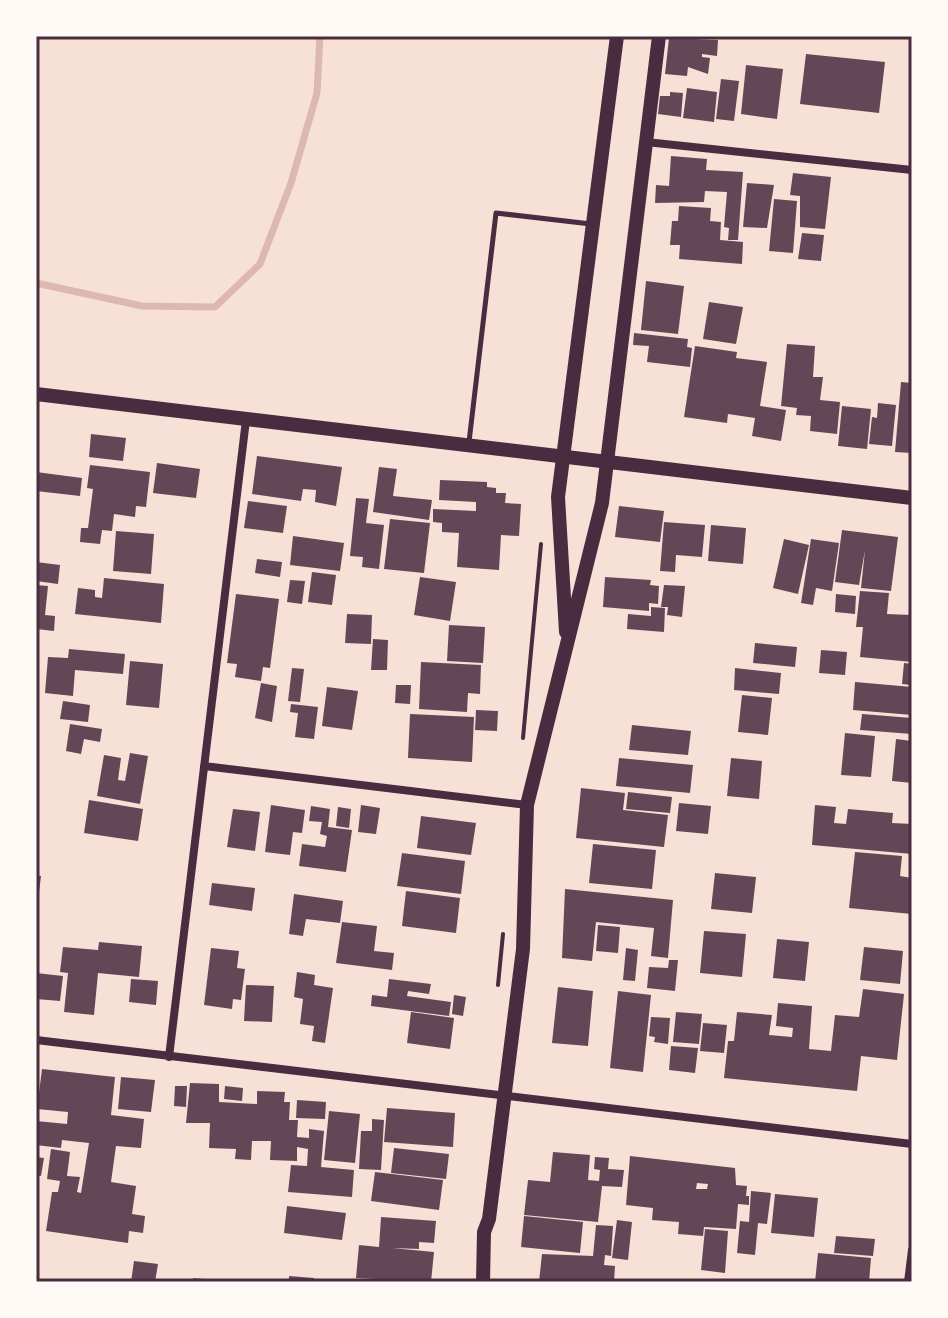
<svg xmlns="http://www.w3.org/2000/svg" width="948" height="1318" font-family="'Source Sans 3',sans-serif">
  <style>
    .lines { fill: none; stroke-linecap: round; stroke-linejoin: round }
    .stream { stroke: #dcb8b0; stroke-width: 7 }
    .building { fill: #644757; fill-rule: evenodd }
    .path { stroke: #4a2c40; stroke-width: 4 }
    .service { stroke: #4a2c40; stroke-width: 5 }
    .minor { stroke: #4a2c40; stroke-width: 8 }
    .secondary { stroke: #4a2c40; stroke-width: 14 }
    .primary { stroke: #4a2c40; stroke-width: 14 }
    .neatline { fill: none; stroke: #4a2c40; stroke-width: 3 }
  </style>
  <rect width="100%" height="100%" fill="#f7e1d7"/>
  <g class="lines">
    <!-- stream -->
    <path class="stream" d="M 36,283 L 142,306 L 215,307 L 260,264 L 291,183 L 317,93 L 320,36"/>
  </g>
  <!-- building -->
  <path class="building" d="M 669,38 L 718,40 L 717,56 L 702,54 L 702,57 L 710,58 L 708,74 L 688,67 L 687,76 L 665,74 Z
    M 806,54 L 885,62 L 879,113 L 800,104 Z
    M 746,65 L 783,69 L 777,119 L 741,114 Z
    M 721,79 L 739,81 L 734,121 L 716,119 Z
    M 687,88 L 717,92 L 714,122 L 683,118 Z
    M 670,92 L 683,93 L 681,117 L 658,114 L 660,96 L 670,96 Z
    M 671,156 L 707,159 L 706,170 L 743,172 L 738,240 L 728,240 L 729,228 L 724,227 L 727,192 L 705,191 L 704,202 L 655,203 L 656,185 L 669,186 Z
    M 793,173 L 831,177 L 825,229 L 800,227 L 800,196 L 790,195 Z
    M 747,183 L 774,185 L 767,228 L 743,227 Z
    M 774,199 L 797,201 L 793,253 L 769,251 Z
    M 679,206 L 711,208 L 710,221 L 721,222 L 720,240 L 743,242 L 742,264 L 679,259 L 680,245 L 670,245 L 672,221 L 678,221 Z
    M 802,233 L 824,235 L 821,261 L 798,259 Z
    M 646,281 L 684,286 L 678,334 L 641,330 Z
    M 709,302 L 743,307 L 736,344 L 703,339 Z
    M 634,333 L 688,339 L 687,347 L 692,348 L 690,367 L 647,362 L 649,346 L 633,345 Z
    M 787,344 L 815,346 L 813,377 L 823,377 L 820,400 L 840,402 L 837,434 L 810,431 L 811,416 L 796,415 L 797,408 L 781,406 Z
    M 695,346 L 737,352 L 736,358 L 767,362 L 760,406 L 786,410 L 781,441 L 752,436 L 755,418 L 728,414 L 727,423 L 684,417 Z
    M 901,382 L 912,383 L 912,453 L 895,452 Z
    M 878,403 L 896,405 L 892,446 L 869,444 L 872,417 L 877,418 Z
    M 842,406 L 871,409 L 867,449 L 838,446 Z
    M 91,434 L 126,438 L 123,461 L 89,457 Z
    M 257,456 L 342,467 L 336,506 L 315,502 L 316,490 L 303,489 L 301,501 L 252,494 Z
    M 157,463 L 200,469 L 196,498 L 153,493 Z
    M 90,465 L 150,472 L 146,507 L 136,506 L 135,517 L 114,514 L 112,531 L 102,530 L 100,544 L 80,542 L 81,528 L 88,528 L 93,489 L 87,488 Z
    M 379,467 L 397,469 L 393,496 L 432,500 L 429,520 L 373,512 Z
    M 36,472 L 82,478 L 80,496 L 36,491 Z
    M 440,480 L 487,482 L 487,487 L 496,488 L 496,493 L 506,493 L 505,503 L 521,504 L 519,536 L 501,535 L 499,570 L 457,567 L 459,533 L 442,532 L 442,523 L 433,522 L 433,509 L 476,511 L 476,502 L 439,500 Z
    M 356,498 L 369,499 L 366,523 L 384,525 L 379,569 L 362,567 L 363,557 L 350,556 Z
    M 248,501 L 287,506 L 283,533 L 244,528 Z
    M 619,506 L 664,511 L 660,542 L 615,537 Z
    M 390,519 L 430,523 L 424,573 L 384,569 Z
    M 664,522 L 705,525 L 702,557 L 676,555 L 675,572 L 660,571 Z
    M 711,525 L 746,528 L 743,564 L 708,561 Z
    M 842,530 L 898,537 L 891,591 L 861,588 L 865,550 L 859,585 L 835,582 Z
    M 116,531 L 154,534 L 151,574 L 113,571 Z
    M 293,536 L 344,543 L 340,571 L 290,565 Z
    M 784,539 L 809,545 L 798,594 L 773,588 Z
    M 811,539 L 839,543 L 832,591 L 816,588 L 813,605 L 801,603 Z
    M 257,559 L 282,562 L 280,577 L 255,573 Z
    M 36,562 L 60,565 L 58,584 L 36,581 Z
    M 312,572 L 336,575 L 332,605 L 308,602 Z
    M 420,577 L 456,582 L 450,621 L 414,615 Z
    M 605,577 L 651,580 L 650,585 L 659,586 L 658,604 L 649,603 L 649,611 L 603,607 Z
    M 104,578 L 164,584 L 161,623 L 75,614 L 78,588 L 95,590 L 95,597 L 102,598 Z
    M 290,580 L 305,581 L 302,604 L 287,602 Z
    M 36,585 L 48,586 L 45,615 L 55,616 L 54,631 L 36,629 Z
    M 664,585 L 685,586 L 682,617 L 667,615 L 668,607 L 661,607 Z
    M 860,591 L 889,593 L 887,614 L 912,615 L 912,662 L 860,657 L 863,627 L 856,627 Z
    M 236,594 L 279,599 L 270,668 L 263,667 L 261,681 L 235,677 L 237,664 L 227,663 Z
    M 836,594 L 856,596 L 855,614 L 835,612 Z
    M 651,607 L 665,608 L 664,632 L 627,629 L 628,614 L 651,616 Z
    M 347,614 L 372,615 L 371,644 L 345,643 Z
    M 449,625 L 485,627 L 483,663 L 447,661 Z
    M 373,639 L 388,640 L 387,670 L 371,670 Z
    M 755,643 L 797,647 L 795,667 L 753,663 Z
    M 69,649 L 125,654 L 123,674 L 75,670 L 73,696 L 45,693 L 48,657 L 68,658 Z
    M 821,650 L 847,652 L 845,675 L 819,673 Z
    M 130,661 L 163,664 L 159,708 L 126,705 Z
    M 421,662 L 481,665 L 480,694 L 468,693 L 467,712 L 419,709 Z
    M 904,663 L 912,664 L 912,685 L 902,684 Z
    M 292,668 L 304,669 L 300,702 L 288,701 Z
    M 735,668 L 781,673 L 779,694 L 734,690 Z
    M 855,682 L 912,687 L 912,715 L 853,710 Z
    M 261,683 L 277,686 L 272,722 L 255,718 Z
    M 396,685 L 411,685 L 410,704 L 395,703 Z
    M 327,687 L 358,691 L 352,730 L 322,726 Z
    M 742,695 L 772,698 L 768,735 L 738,732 Z
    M 63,701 L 90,705 L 88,722 L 60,719 Z
    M 291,704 L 318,707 L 314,739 L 295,737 L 298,713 L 290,712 Z
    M 476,710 L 498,711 L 497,731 L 475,730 Z
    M 410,714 L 474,717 L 472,762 L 408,758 Z
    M 862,714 L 912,718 L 912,734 L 860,730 Z
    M 70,724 L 102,729 L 100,742 L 84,739 L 81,754 L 66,751 Z
    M 632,725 L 691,731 L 688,755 L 629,750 Z
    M 845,733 L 875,736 L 871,777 L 841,775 Z
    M 896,739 L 912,741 L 912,783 L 892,781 Z
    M 130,753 L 148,756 L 140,804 L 97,796 L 104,755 L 121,758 L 118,780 L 125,781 Z
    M 619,758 L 693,765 L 690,793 L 616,786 Z
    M 731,758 L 762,761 L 759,799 L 727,796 Z
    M 581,788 L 625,793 L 623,810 L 668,815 L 664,847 L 576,838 Z
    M 628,792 L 672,797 L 670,813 L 626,809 Z
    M 89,800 L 143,809 L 138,841 L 84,833 Z
    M 679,803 L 711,806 L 708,834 L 676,831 Z
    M 271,805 L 305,810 L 302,833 L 293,832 L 290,855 L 265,852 Z
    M 361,805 L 380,808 L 376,834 L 358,832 Z
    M 815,805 L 836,807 L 834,823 L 846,824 L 848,809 L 893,813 L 892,823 L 912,824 L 912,854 L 812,845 Z
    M 311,806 L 330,809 L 328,827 L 352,830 L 346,872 L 299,866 L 302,844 L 325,847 L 327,836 L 320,834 L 322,822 L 309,821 Z
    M 338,807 L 351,809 L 349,828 L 336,826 Z
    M 233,809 L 260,812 L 255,851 L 227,847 Z
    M 421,816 L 476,823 L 471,855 L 417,848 Z
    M 593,844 L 656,850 L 652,889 L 589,883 Z
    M 855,852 L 902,856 L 900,876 L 912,878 L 912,914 L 849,908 Z
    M 402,853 L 465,861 L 461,894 L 397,886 Z
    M 715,873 L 756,877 L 752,913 L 711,909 Z
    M 36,875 L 41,876 L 38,900 L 36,900 Z
    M 212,883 L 255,888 L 252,911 L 209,905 Z
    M 565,889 L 673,900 L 668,958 L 651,956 L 654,928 L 596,922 L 592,961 L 562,958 Z
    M 406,891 L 460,898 L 456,933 L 402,926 Z
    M 294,894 L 343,901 L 340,923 L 306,919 L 303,936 L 289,934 Z
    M 342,922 L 377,926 L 374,951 L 394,953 L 392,970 L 336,963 Z
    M 598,925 L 620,927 L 618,953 L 596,951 Z
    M 704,931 L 746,934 L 742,977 L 700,973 Z
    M 777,939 L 809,942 L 805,981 L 773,978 Z
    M 99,942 L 142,946 L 139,977 L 98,973 L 94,1015 L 64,1012 L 68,973 L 60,972 L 63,947 L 98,950 Z
    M 864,947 L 903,951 L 900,984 L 860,980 Z
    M 211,948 L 239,951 L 237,968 L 245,969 L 241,1000 L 233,999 L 232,1009 L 204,1005 Z
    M 626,948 L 638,950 L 635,981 L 623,980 Z
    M 669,960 L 678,960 L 675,991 L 647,988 L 649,967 L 668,968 Z
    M 297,972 L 315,975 L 314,985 L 333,988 L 325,1043 L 312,1041 L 314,1026 L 300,1024 L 303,999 L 294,997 Z
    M 36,973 L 63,976 L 60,1001 L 36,999 Z
    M 131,979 L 158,981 L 156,1005 L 129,1002 Z
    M 389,979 L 431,984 L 429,994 L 408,991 L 407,996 L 451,1002 L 449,1016 L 371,1006 L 372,995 L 387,997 Z
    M 246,985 L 274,986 L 272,1022 L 244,1021 Z
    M 558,987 L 593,991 L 588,1046 L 552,1043 Z
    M 863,989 L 904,994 L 897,1060 L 861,1056 L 857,1091 L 724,1078 L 728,1041 L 734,1041 L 737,1012 L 772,1015 L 769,1035 L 792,1037 L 793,1028 L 776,1026 L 778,1003 L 812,1006 L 809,1049 L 831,1051 L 835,1015 L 859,1017 Z
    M 618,991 L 651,995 L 643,1072 L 610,1068 Z
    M 454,995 L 466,997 L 463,1016 L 452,1014 Z
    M 411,1012 L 454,1018 L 450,1049 L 407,1043 Z
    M 676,1012 L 702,1014 L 699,1044 L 673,1042 Z
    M 651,1017 L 670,1018 L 668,1044 L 654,1042 L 655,1037 L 649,1036 Z
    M 703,1023 L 727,1025 L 724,1053 L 700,1051 Z
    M 671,1046 L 698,1048 L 695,1073 L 669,1070 Z
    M 42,1069 L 115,1077 L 111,1115 L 144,1119 L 141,1148 L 116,1146 L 111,1182 L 136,1186 L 132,1214 L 145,1216 L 143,1233 L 129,1231 L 128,1243 L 46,1231 L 52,1192 L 58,1192 L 60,1181 L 47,1179 L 51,1149 L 70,1152 L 67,1176 L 80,1177 L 77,1192 L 81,1193 L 89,1143 L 62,1140 L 61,1148 L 36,1145 L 36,1121 L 67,1124 L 68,1112 L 37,1109 Z
    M 121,1077 L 155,1080 L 151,1112 L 118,1109 Z
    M 190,1083 L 219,1084 L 219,1102 L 257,1104 L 257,1091 L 285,1092 L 284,1102 L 290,1102 L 289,1120 L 298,1120 L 297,1137 L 309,1138 L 309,1129 L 324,1131 L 321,1167 L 354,1170 L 352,1197 L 288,1192 L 291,1165 L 307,1166 L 308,1149 L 297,1147 L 297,1161 L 270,1160 L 271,1141 L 252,1141 L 251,1160 L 235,1159 L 236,1149 L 209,1148 L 210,1123 L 186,1123 Z
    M 175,1086 L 187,1086 L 186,1107 L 174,1106 Z
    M 225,1086 L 243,1088 L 242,1101 L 224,1099 Z
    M 297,1100 L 326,1102 L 325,1119 L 296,1118 Z
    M 387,1108 L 455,1113 L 453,1147 L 384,1142 Z
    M 329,1111 L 360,1114 L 355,1163 L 324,1160 Z
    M 372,1119 L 384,1120 L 381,1170 L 359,1169 L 361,1131 L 372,1131 Z
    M 394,1148 L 449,1154 L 446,1179 L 391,1173 Z
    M 553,1152 L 590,1155 L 588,1180 L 599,1181 L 600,1170 L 594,1169 L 595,1157 L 609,1158 L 608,1169 L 624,1170 L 622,1187 L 602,1186 L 598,1222 L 524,1215 L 528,1180 L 550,1182 Z
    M 630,1156 L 735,1168 L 736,1185 L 747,1186 L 746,1196 L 749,1196 L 749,1205 L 738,1204 L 736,1229 L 704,1227 L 703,1236 L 678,1234 L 679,1222 L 652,1220 L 653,1208 L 626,1205 ZM 697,1183 L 708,1184 L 707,1189 L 696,1189 Z
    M 36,1157 L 44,1158 L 41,1176 L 36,1175 Z
    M 375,1172 L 443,1180 L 439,1210 L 371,1201 Z
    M 751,1191 L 771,1193 L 767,1224 L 758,1223 L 755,1255 L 737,1253 L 740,1221 L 749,1222 Z
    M 775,1194 L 818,1198 L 814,1237 L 771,1233 Z
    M 287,1206 L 346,1213 L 342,1240 L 284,1233 Z
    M 524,1216 L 583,1222 L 580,1253 L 521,1247 Z
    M 381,1217 L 436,1221 L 434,1243 L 419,1242 L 419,1249 L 392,1248 L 434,1252 L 431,1282 L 356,1278 L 359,1245 L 379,1247 Z
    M 617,1220 L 632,1222 L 628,1260 L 612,1258 Z
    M 596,1225 L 613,1226 L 611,1256 L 605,1255 L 604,1265 L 615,1266 L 614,1282 L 539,1282 L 542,1254 L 593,1256 Z
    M 705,1229 L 728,1231 L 725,1273 L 701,1270 Z
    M 836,1236 L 875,1239 L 873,1256 L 834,1253 Z
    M 818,1253 L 871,1258 L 869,1282 L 815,1282 Z
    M 134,1261 L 158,1264 L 155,1282 L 131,1282 Z
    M 289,1276 L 314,1278 L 314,1282 L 289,1282 Z
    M 193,1278 L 213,1280 L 213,1282 L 193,1282 Z"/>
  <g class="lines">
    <!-- path -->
    <path class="path" d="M 523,738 L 541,544
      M 498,985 L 503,934"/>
    <!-- service -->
    <path class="service" d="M 469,442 L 496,213 L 591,224"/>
    <!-- minor -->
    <path class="minor" d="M 646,142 L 912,170
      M 204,766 L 527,805
      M 36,1040 L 912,1144
      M 169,1057 L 246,420
      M 908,1282 L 912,1250"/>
    <!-- secondary -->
    <path class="secondary" d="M 566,632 L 558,497 L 617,36
      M 483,1282 L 484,1232 L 489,1219 L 523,949 L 527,805 L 602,503 L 659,36"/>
    <!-- primary -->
    <path class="primary" d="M 36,394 L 912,498"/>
  </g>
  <!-- border -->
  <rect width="948" height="1318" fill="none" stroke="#fffaf5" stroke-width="76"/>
  <rect x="38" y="38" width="872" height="1242" class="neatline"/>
</svg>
